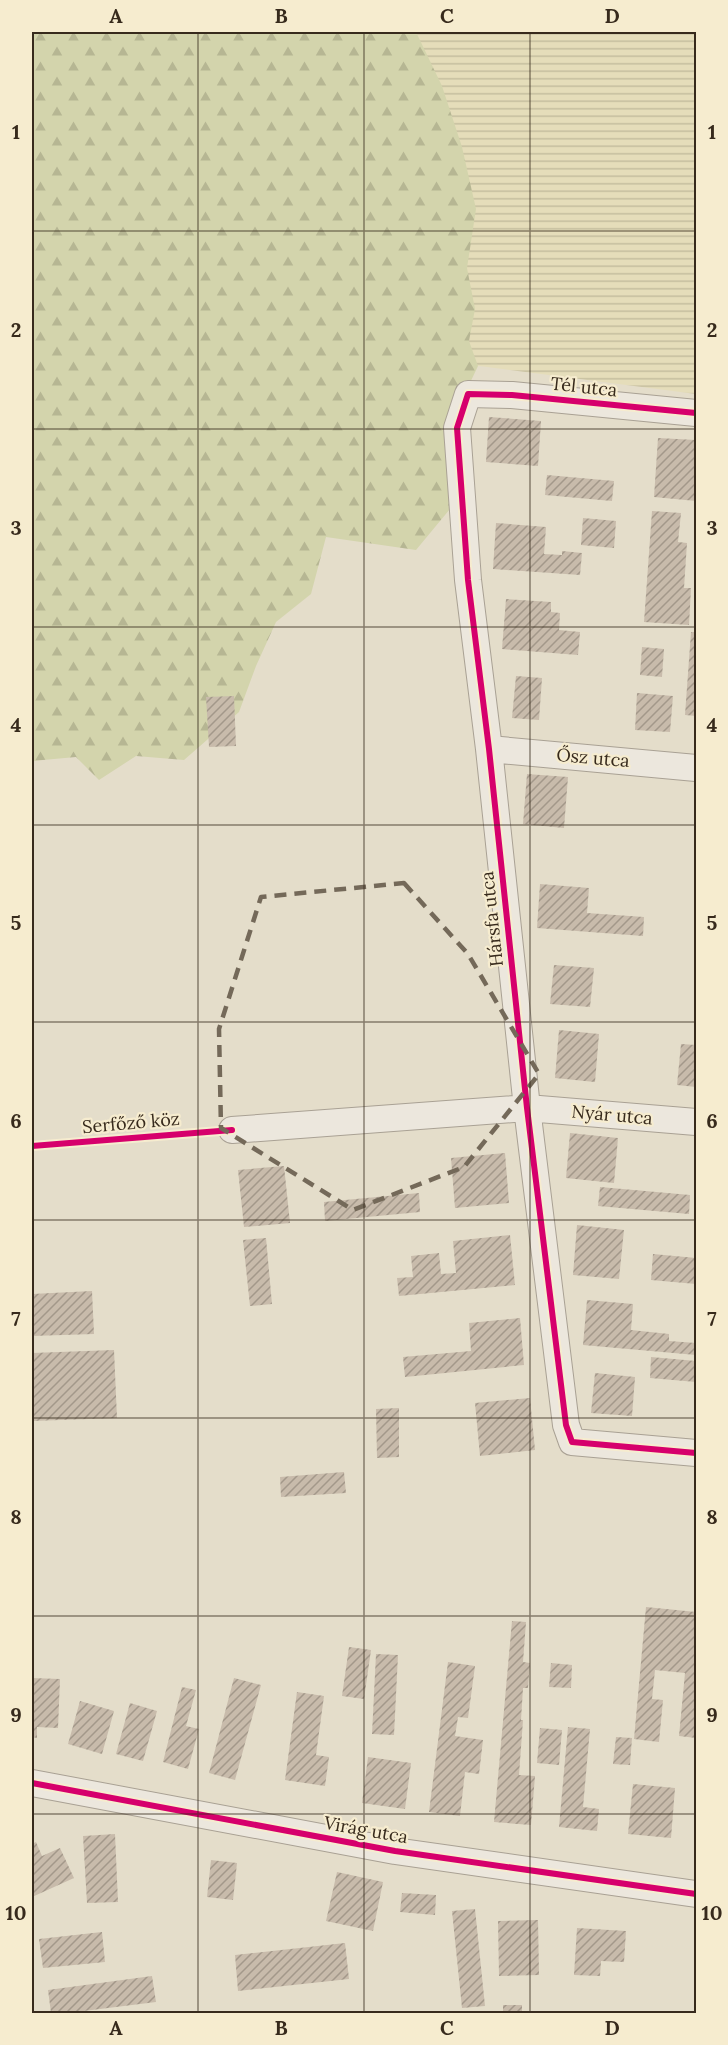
<svg xmlns="http://www.w3.org/2000/svg" width="728" height="2045" font-family="Lora,serif">
  <style>
    .farmland { fill: url(#farmland-rules) }
    .forest { fill: url(#forest-firs) }
    .building { fill: url(#building-hatch) }
    .lines { fill: none; stroke-linecap: round; stroke-linejoin: round }
    .street-casing { stroke: #a9a194; stroke-width: 28 }
    .street { stroke: #ece7dd; stroke-width: 26 }
    .cycleway-casing { stroke: #f6eccf; stroke-width: 10 }
    .cycleway { stroke: #d6006c; stroke-width: 6 }
    .marked { fill: none; stroke: #746959; stroke-width: 4.5; stroke-dasharray: 12 8; stroke-linejoin: round }
    .grid { fill: none; stroke: #372a1c; stroke-width: 1.5; stroke-opacity: 0.55 }
    .labels { text-anchor: middle; stroke-width: 4.5; stroke-linejoin: round; paint-order: stroke }
    .street-label { font-size: 18px; fill: #372a1c; stroke: #f6eccf }
    .neatline { fill: none; stroke: #372a1c; stroke-width: 2 }
    .grid-label { font-size: 20px; text-anchor: middle; font-weight: bold; fill: #372a1c }
  </style>
  <defs>
    <pattern id="farmland-rules" width="6" height="5" patternUnits="userSpaceOnUse" patternTransform="scale(1.5)"><rect width="6" height="5" fill="#e5ddba"/><path d="M0 2.5h6" fill="none" stroke="#c5be9f"/></pattern>
    <pattern id="forest-firs" width="22" height="20" patternUnits="userSpaceOnUse" patternTransform="scale(1.5)"><rect width="22" height="20" fill="#d3d4ac"/><path d="M5 1l3.5 6h-7zM16 11l3.5 6h-7z" fill="#b6b693"/></pattern>
    <pattern id="building-hatch" width="6" height="6" patternUnits="userSpaceOnUse" patternTransform="scale(1.5)"><rect width="6" height="6" fill="#c8bbab"/><path d="M-1 1l2-2M0 6l6-6M5 7l2-2" fill="none" stroke="#a3988a"/></pattern>
  </defs>
  <rect width="100%" height="100%" fill="#e4ddca"/>
  <!-- farmland -->
  <path class="farmland" d="M 390,32 L 696,32 L 696,394 L 410,357 Z"/>
  <!-- forest -->
  <path class="forest" d="M 32,32 L 416,32 L 442,86 L 462,147 L 476,209 L 467,268 L 475,309 L 469,341 L 478,366 L 459,406 L 445,452 L 455,471 L 450,509 L 416,550 L 326,537 L 311,594 L 276,622 L 256,666 L 239,712 L 184,760 L 136,756 L 99,780 L 76,757 L 32,761 Z"/>
  <!-- building -->
  <path class="building" d="M 489,417 L 541,421 L 538,466 L 486,462 Z
    M 658,438 L 696,440 L 696,501 L 654,497 Z
    M 547,475 L 614,481 L 612,501 L 545,495 Z
    M 652,511 L 681,513 L 678,542 L 687,543 L 684,588 L 691,588 L 689,625 L 644,622 Z
    M 583,518 L 616,521 L 614,548 L 581,545 Z
    M 496,523 L 546,527 L 544,554 L 562,555 L 562,551 L 582,553 L 580,575 L 493,569 Z
    M 506,599 L 551,602 L 551,612 L 560,613 L 559,630 L 580,632 L 578,655 L 502,649 Z
    M 691,632 L 696,632 L 696,716 L 685,715 Z
    M 642,647 L 664,649 L 662,677 L 640,675 Z
    M 516,676 L 542,678 L 539,720 L 512,718 Z
    M 637,693 L 673,696 L 670,732 L 635,730 Z
    M 234,696 L 236,746 L 209,747 L 206,697 Z
    M 527,774 L 568,777 L 564,828 L 523,824 Z
    M 540,884 L 589,888 L 587,913 L 644,917 L 643,936 L 537,928 Z
    M 554,965 L 594,968 L 590,1007 L 550,1004 Z
    M 559,1030 L 599,1034 L 595,1082 L 555,1078 Z
    M 681,1044 L 696,1045 L 696,1087 L 677,1085 Z
    M 570,1133 L 618,1138 L 614,1183 L 566,1178 Z
    M 505,1153 L 509,1203 L 455,1208 L 451,1158 Z
    M 284,1166 L 290,1223 L 244,1227 L 238,1170 Z
    M 600,1187 L 690,1195 L 689,1214 L 598,1206 Z
    M 419,1193 L 420,1212 L 325,1221 L 324,1202 Z
    M 577,1225 L 624,1230 L 619,1279 L 573,1275 Z
    M 510,1235 L 515,1285 L 399,1296 L 397,1278 L 413,1277 L 411,1256 L 439,1253 L 441,1274 L 456,1273 L 453,1241 Z
    M 266,1238 L 272,1304 L 250,1306 L 243,1240 Z
    M 653,1254 L 696,1258 L 696,1284 L 651,1280 Z
    M 92,1291 L 94,1334 L 32,1336 L 32,1294 Z
    M 587,1300 L 633,1304 L 631,1330 L 669,1334 L 669,1341 L 696,1343 L 696,1355 L 583,1345 Z
    M 520,1318 L 524,1365 L 405,1377 L 403,1357 L 471,1351 L 469,1323 Z
    M 114,1350 L 117,1418 L 32,1421 L 32,1353 Z
    M 651,1357 L 696,1361 L 696,1382 L 650,1378 Z
    M 595,1373 L 635,1377 L 632,1416 L 591,1413 Z
    M 530,1398 L 535,1450 L 480,1456 L 475,1403 Z
    M 399,1408 L 399,1457 L 377,1458 L 376,1409 Z
    M 344,1472 L 346,1493 L 281,1497 L 280,1477 Z
    M 646,1607 L 696,1612 L 696,1738 L 679,1736 L 685,1673 L 655,1670 L 652,1699 L 663,1700 L 659,1742 L 634,1739 Z
    M 512,1621 L 526,1622 L 523,1662 L 530,1663 L 528,1688 L 523,1688 L 521,1720 L 523,1720 L 519,1775 L 535,1776 L 531,1825 L 494,1822 Z
    M 349,1647 L 371,1650 L 364,1699 L 342,1696 Z
    M 376,1654 L 398,1655 L 394,1735 L 372,1734 Z
    M 448,1662 L 475,1666 L 468,1718 L 458,1717 L 455,1736 L 483,1740 L 479,1774 L 465,1772 L 460,1816 L 429,1812 Z
    M 551,1663 L 572,1665 L 571,1688 L 549,1687 Z
    M 32,1678 L 60,1679 L 58,1728 L 37,1727 L 37,1738 L 32,1737 Z
    M 234,1678 L 261,1685 L 235,1780 L 209,1773 Z
    M 182,1687 L 196,1690 L 186,1726 L 199,1729 L 188,1769 L 163,1762 Z
    M 297,1692 L 324,1696 L 316,1755 L 329,1757 L 325,1786 L 285,1780 Z
    M 80,1701 L 114,1711 L 102,1754 L 68,1744 Z
    M 130,1703 L 157,1711 L 143,1761 L 116,1754 Z
    M 568,1727 L 590,1729 L 583,1807 L 599,1809 L 597,1831 L 559,1827 Z
    M 540,1728 L 562,1730 L 559,1765 L 537,1763 Z
    M 616,1737 L 632,1738 L 630,1765 L 613,1764 Z
    M 368,1757 L 411,1763 L 405,1809 L 362,1803 Z
    M 633,1784 L 675,1788 L 671,1838 L 628,1834 Z
    M 115,1834 L 118,1902 L 87,1903 L 83,1836 Z
    M 36,1842 L 42,1856 L 60,1848 L 74,1878 L 32,1897 L 32,1844 Z
    M 211,1860 L 237,1863 L 233,1900 L 207,1897 Z
    M 337,1872 L 383,1882 L 373,1931 L 326,1921 Z
    M 402,1893 L 436,1895 L 435,1915 L 400,1912 Z
    M 475,1909 L 485,2006 L 462,2008 L 452,1911 Z
    M 538,1920 L 539,1975 L 499,1976 L 498,1921 Z
    M 577,1928 L 626,1931 L 624,1962 L 601,1961 L 600,1976 L 574,1975 Z
    M 102,1932 L 105,1962 L 43,1968 L 39,1939 Z
    M 345,1943 L 349,1979 L 238,1991 L 235,1955 Z
    M 152,1976 L 156,2002 L 68,2013 L 51,2013 L 48,1990 Z
    M 503,2005 L 522,2005 L 522,2013 L 503,2013 Z"/>
  <g class="lines">
    <!-- street casing -->
    <g class="street-casing">
      <path id="street" d="M 696,413 L 512,395 L 468,394 L 457,428 L 468,580 L 489,749 L 527,1108 L 566,1425 L 572,1442 L 696,1453
        M 489,749 L 696,768
        M 232,1130 L 527,1108 L 696,1122
        M 32,1783 L 395,1851 L 696,1894"/>
    </g>
    <!-- street -->
    <use href="#street" class="street"/>
    <!-- cycleway casing -->
    <g class="cycleway-casing">
      <path id="cycleway" d="M 696,413 L 512,395 L 468,394 L 457,428 L 468,580 L 489,749 L 527,1108 L 566,1425 L 572,1442 L 696,1453
        M 32,1146 L 232,1130
        M 32,1783 L 395,1851 L 696,1894"/>
    </g>
    <!-- cycleway -->
    <use href="#cycleway" class="cycleway"/>
  </g>
  <!-- marked area -->
  <path class="marked" d="M 404,883 L 468,954 L 539,1074 L 464,1167 L 353,1210 L 221,1128 L 219,1029 L 261,897 Z"/>
  <!-- grid -->
  <path class="grid" d="M 198,32 L 198,2014M 364,32 L 364,2014M 530,32 L 530,2014M 32,231 L 696,231M 32,429 L 696,429M 32,627 L 696,627M 32,825 L 696,825M 32,1022 L 696,1022M 32,1220 L 696,1220M 32,1418 L 696,1418M 32,1616 L 696,1616M 32,1814 L 696,1814"/>
  <g class="labels">
    <!-- street labels -->
    <g class="street-label">
      <text transform="translate(584 387) rotate(6)" y="6">Tél utca</text>
      <text transform="translate(593 758) rotate(5)" y="6">Ősz utca</text>
      <text transform="translate(492 919) rotate(-96)" y="6">Hársfa utca</text>
      <text transform="translate(612 1115) rotate(5)" y="6">Nyár utca</text>
      <text transform="translate(131 1123) rotate(-5)" y="6">Serfőző köz</text>
      <text transform="translate(366 1830) rotate(10)" y="6">Virág utca</text>
    </g>
  </g>
  <!-- border -->
  <rect width="728" height="2045" fill="none" stroke="#f6eccf" stroke-width="66"/>
  <rect x="33" y="33" width="662" height="1979" class="neatline"/>
  <g class="grid-label">
    <text x="116" y="23">A</text>
    <text x="281" y="23">B</text>
    <text x="447" y="23">C</text>
    <text x="612" y="23">D</text>
    <text x="16" y="139">1</text>
    <text x="712" y="139">1</text>
    <text x="16" y="337">2</text>
    <text x="712" y="337">2</text>
    <text x="16" y="535">3</text>
    <text x="712" y="535">3</text>
    <text x="16" y="732">4</text>
    <text x="712" y="732">4</text>
    <text x="16" y="930">5</text>
    <text x="712" y="930">5</text>
    <text x="16" y="1128">6</text>
    <text x="712" y="1128">6</text>
    <text x="16" y="1326">7</text>
    <text x="712" y="1326">7</text>
    <text x="16" y="1524">8</text>
    <text x="712" y="1524">8</text>
    <text x="16" y="1722">9</text>
    <text x="712" y="1722">9</text>
    <text x="16" y="1920">10</text>
    <text x="712" y="1920">10</text>
    <text x="116" y="2035">A</text>
    <text x="281" y="2035">B</text>
    <text x="447" y="2035">C</text>
    <text x="612" y="2035">D</text>
  </g>
</svg>
